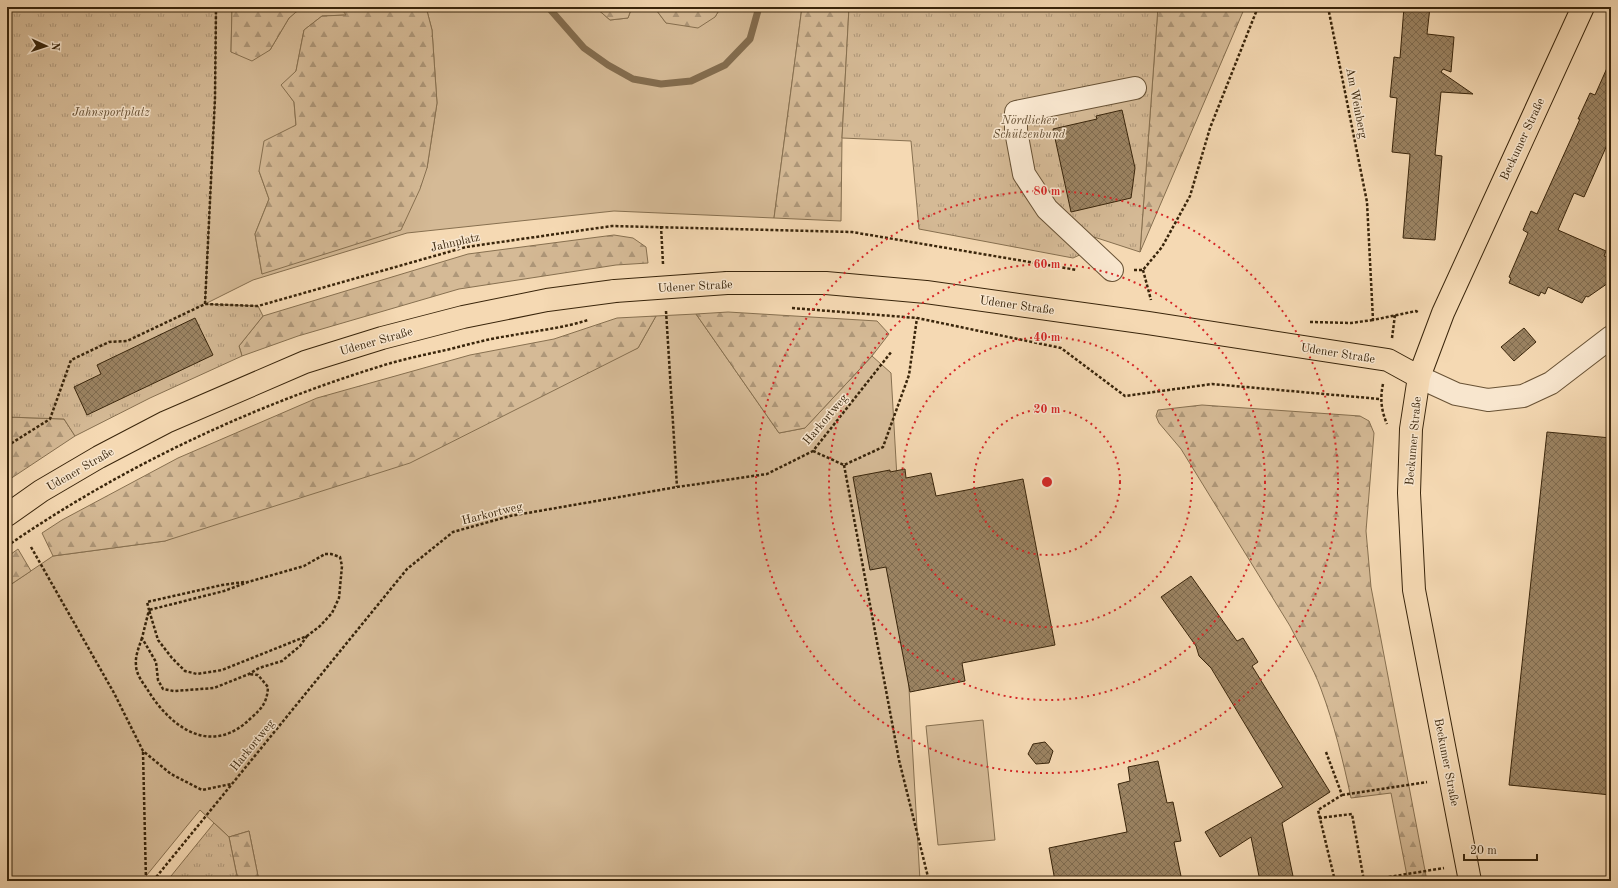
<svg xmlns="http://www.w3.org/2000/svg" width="1618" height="888" font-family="'Old Standard TT',serif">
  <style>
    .grass { fill: #d5ba96; stroke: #877050 }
    .forest { fill: url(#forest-firs); stroke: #877050 }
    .park { fill: url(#park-tufts); stroke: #877050 }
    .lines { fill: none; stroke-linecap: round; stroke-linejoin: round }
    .stream { stroke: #836c4e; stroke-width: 7 }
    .building { fill: url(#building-cross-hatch); stroke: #39250b }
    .minor-casing { stroke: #685235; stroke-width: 24 }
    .major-casing { stroke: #39250b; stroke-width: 24 }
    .path { stroke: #39250b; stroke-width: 2.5; stroke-dasharray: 3 2; stroke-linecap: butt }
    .minor { stroke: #f8e6ce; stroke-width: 22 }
    .major { stroke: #f5d9b3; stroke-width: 22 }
    .major-bridge-casing { stroke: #39250b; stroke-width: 24; stroke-linecap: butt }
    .major-bridge { stroke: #f5d9b3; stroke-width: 22 }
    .ring { fill: none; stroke: #d62828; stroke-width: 2; stroke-dasharray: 2 4 }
    .labels { text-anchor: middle; stroke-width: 3; stroke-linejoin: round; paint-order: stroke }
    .street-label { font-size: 12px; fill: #39250b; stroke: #f8e6ce }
    .park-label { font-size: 12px; font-style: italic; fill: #604a2e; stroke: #f8e6ce }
    .centre { fill: #d62828; stroke: #f8e6ce; stroke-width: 2 }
    .ring-label { font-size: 12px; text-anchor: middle; font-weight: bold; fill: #d62828; stroke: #f8e6ce; stroke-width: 3; stroke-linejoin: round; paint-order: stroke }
  </style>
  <defs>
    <pattern id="forest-firs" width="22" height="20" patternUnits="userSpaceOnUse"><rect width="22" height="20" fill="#d5ba96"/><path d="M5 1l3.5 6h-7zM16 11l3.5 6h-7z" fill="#ae9779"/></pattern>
    <pattern id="park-tufts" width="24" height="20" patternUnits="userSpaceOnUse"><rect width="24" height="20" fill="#d5ba96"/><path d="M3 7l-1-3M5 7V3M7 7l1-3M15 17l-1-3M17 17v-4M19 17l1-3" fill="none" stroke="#ae9779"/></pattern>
    <pattern id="building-cross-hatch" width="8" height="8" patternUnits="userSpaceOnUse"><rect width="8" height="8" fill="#9b8362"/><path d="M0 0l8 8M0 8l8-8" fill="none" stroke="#7f6b4f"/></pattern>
  </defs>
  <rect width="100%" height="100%" fill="#f5d9b3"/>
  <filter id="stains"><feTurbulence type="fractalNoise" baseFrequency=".005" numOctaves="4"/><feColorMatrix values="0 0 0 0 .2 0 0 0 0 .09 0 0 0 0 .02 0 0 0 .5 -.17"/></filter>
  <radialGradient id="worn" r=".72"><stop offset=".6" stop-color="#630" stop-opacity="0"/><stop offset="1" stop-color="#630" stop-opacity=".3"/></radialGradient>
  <!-- grass -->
  <path class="grass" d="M 216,7 L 232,7 L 231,52 L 270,50 L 289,18 L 302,7 L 340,7 L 347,15 L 322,16 L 304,30 L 296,71 L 282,85 L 294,102 L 296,125 L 259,171 L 269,199 L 255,234 L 262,274 L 427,168 L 437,103 L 432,30 L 426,7 L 595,7 L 610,20 L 628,18 L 632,7 L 654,7 L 666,23 L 715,17 L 721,7 L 802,7 L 774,218 L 614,211 L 407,233 L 253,280 L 205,304 L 215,98 Z
    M 696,314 L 779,433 L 805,428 L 872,356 L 891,373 L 920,881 L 259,881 L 249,831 L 229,837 L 200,810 L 142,881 L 7,881 L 7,587 L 53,556 L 165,541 L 638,348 L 656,316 Z
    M 983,720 L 995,840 L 938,845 L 926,726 Z"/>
  <!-- forest -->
  <path class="forest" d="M 232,7 L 302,7 L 289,18 L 270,50 L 252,61 L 231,52 Z
    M 340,7 L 426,7 L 432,30 L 437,103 L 427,168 L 420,189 L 401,230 L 262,274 L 255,234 L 269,199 L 259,171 L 264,141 L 296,125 L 294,102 L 281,85 L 296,71 L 304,30 L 322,16 L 346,15 Z
    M 595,7 L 632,7 L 628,18 L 610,20 Z
    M 654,7 L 721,7 L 715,17 L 698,28 L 666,23 Z
    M 802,7 L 849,7 L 842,138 L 841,221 L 774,218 Z
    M 1158,7 L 1245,7 L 1140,252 Z
    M 614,235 L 633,238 L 646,247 L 648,263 L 616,265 L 459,289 L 298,336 L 242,356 L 239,346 L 263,316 L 468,254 Z
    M 728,312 L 877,321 L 889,334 L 872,356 L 805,428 L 779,433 L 696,314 Z
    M 656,316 L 638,348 L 410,463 L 165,541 L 53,556 L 42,533 L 62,520 L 178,458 L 317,398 L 470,355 L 554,339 L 617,318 Z
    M 1202,405 L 1360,416 L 1369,421 L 1374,433 L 1366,531 L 1371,587 L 1427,881 L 1408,881 L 1391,793 L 1351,798 C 1343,760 1334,724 1321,689 C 1313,667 1300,646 1290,626 L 1181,449 L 1159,423 L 1156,416 L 1158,410 Z
    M 7,417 L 64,419 L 75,436 L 7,481 Z
    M 18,549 L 31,571 L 7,587 L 7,557 Z
    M 249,831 L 259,881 L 238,881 L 229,837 Z"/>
  <!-- park -->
  <path class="park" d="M 7,7 L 216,7 L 215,98 L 205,304 L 258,306 L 263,316 L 239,346 L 242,356 L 150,398 L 75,436 L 64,419 L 7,417 Z
    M 849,7 L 1158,7 L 1140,252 L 1094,237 L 1084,253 L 1073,258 L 919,229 L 911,141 L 842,138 Z
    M 214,823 L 229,837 L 238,881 L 167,881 Z"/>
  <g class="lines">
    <!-- stream -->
    <path class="stream" d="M 548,7 L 584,48 L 608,65 L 633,79 L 661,84 L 691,81 L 725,65 L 750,39 L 759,7"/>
  </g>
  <!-- building -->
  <path class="building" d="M 1404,7 L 1430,7 L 1427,34 L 1454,37 L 1451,72 L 1443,69 L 1441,72 L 1473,94 L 1441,92 L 1435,155 L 1442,156 L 1435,240 L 1403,238 L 1410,154 L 1392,152 L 1397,98 L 1390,97 L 1394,57 L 1400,58 Z
    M 1611,59 L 1611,136 L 1584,197 L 1574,193 L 1558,230 L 1606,251 L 1604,256 L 1611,259 L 1611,281 L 1588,297 L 1586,296 L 1582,303 L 1548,287 L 1545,294 L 1541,292 L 1539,296 L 1509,283 L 1511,278 L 1509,277 L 1528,233 L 1523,230 L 1531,211 L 1537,214 L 1580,119 L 1578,119 L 1590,93 L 1595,95 Z
    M 1122,110 L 1135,168 L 1131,198 L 1071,212 L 1053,129 L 1097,119 L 1096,116 Z
    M 195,318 L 213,355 L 87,415 L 74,387 L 101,374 L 97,365 Z
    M 1524,328 L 1536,342 L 1514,361 L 1501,347 Z
    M 1547,432 L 1611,438 L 1611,795 L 1509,785 Z
    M 905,469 L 906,478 L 931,473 L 936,496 L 1023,479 L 1055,645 L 962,663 L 965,681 L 910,692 L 886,567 L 870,570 L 853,477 L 890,470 L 890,472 Z
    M 1191,576 L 1237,641 L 1243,638 L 1258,662 L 1252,666 L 1330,792 L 1282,823 L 1294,881 L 1260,881 L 1251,837 L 1220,857 L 1205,832 L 1283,787 L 1211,668 L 1199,656 L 1196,646 L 1161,597 Z
    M 1045,742 L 1053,751 L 1049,763 L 1036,764 L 1028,754 L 1033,744 Z
    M 1158,761 L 1167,803 L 1173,802 L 1181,841 L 1174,842 L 1182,881 L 1055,881 L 1049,848 L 1127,832 L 1118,784 L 1130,781 L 1128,767 Z"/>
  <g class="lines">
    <!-- minor casing -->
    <g class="minor-casing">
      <path id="minor" d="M 1112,270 L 1047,209 L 1024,174 L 1016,131 L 1016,112 L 1135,88
        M 1419,377 L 1456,394 L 1488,400 L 1523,396 L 1551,383 L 1611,337"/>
    </g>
    <!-- major casing -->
    <g class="major-casing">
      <path id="major" d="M 727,283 L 826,283 L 926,292 L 1148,323 L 1388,360 L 1419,377
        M 7,515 L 41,491 L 99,457 L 166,422 L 305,362 L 382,338 L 463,317 L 547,300 L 615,291
        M 1470,881 L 1414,590 L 1409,493 L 1411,429 L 1419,377 L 1443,313 L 1583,7"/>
    </g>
    <!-- path -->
    <path class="path" d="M 1328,7 L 1367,202 L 1373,320 L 1416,311 L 1419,313
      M 661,226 L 663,264
      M 1134,270 L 1143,270 L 1162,247 L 1190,196 L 1210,128 L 1258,7
      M 1143,270 L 1151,300
      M 205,304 L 215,98 L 216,7
      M 792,308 L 917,318 L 1061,348 L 1125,396 L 1212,384 L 1380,399
      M 666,311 L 677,487
      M 1310,322 L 1351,323 L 1373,320
      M 1392,338 L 1395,315
      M 1383,384 C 1380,398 1381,410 1387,424
      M 7,446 L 50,419 L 71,360 L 109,342 L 127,341 L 205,304 L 258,306 L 466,247 L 612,226 L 852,232 L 1077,270
      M 813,451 L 844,465 L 883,447 L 909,375 L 917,318
      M 844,465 L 899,760 L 929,881
      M 7,546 C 123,466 255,404 391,363 C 409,358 428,354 446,350 C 467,345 487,339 508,336 C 535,331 563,328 588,320
      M 31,547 L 114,693 L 143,751 L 171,774 L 202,790 L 231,784
      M 325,554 L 331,554 L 340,557 L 342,566 L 339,598 L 332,613 L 320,626 L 307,636 L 222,670 L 197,674 L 185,671 L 172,658 L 158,640 L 149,610 L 224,591 L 248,582 L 304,566 Z
      M 244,582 L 222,585 L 147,602 L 149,610 L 142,638 L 156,662 L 158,680 L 163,689 L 174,691 L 214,688 L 249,674 L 259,668 L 282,661 L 300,646 L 307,636
      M 142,638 C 139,647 135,656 136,665 C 136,675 144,684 149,692 C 173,730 213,756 251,718 C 262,708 267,703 268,687 L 258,675 L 249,674
      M 143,752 L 146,881
      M 1326,752 L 1342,795 L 1318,810 L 1335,881
      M 1342,795 L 1427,782
      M 1319,818 L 1352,814 L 1364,881
      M 153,881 L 407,569 L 453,532 L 510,516 L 677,487 L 767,474 L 813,451 L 892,351
      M 1364,881 L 1444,868"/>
    <!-- minor -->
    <use href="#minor" class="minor"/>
    <!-- major -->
    <use href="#major" class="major"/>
    <!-- major-bridge casing -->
    <g class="major-bridge-casing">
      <path id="major-bridge" d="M 615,291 L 727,283"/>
    </g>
    <!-- major-bridge -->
    <use href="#major-bridge" class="major-bridge"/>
  </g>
  <!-- distance rings -->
  <g class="ring">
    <circle cx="1047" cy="482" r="73"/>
    <circle cx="1047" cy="482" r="145"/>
    <circle cx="1047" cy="482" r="218"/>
    <circle cx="1047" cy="482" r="291"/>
  </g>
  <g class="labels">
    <!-- street labels -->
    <g class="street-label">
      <text transform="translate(1357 103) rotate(79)" y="4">Am Weinberg</text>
      <text transform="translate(1522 139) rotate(-65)" y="4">Beckumer Straße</text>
      <text transform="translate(455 242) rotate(-13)" y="4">Jahnplatz</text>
      <text transform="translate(695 286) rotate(-3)" y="4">Udener Straße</text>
      <text transform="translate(1017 305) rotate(8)" y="4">Udener Straße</text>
      <text transform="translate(376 341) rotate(-16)" y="4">Udener Straße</text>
      <text transform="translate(1338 353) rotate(9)" y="4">Udener Straße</text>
      <text transform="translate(825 419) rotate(-50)" y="4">Harkortweg</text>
      <text transform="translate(1413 441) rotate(-85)" y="4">Beckumer Straße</text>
      <text transform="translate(80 469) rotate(-30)" y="4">Udener Straße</text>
      <text transform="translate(492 513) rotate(-14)" y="4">Harkortweg</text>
      <text transform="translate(252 745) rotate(-51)" y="4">Harkortweg</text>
      <text transform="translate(1447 762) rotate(79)" y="4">Beckumer Straße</text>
    </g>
    <!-- park labels -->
    <g class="park-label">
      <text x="111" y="116">Jahnsportplatz</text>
      <text x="1029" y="124">Nördlicher<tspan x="1029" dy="14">Schützenbund</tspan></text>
    </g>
  </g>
  <circle cx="1047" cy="482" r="6" class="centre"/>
  <g class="ring-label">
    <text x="1047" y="195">80 m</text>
    <text x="1047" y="268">60 m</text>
    <text x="1047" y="341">40 m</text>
    <text x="1047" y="413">20 m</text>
  </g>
  <!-- margin -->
  <rect width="1618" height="888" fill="none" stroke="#f5d9b3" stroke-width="24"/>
  <rect x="8" y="8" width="1602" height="872" fill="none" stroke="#39250b" stroke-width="2"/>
  <rect x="12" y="12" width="1594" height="864" fill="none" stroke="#39250b"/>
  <!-- north arrow -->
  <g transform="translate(46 46) rotate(93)" stroke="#f8e6ce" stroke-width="3" paint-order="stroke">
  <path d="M0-3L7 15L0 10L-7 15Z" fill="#39250b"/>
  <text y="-6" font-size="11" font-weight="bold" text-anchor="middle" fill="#39250b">N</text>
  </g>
  <!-- scale -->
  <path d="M1464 854v6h73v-6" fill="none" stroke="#39250b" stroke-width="2"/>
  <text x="1470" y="854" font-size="12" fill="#39250b" stroke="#f8e6ce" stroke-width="3" paint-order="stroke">20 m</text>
  <rect width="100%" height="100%" filter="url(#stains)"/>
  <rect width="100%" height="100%" fill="url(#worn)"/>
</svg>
